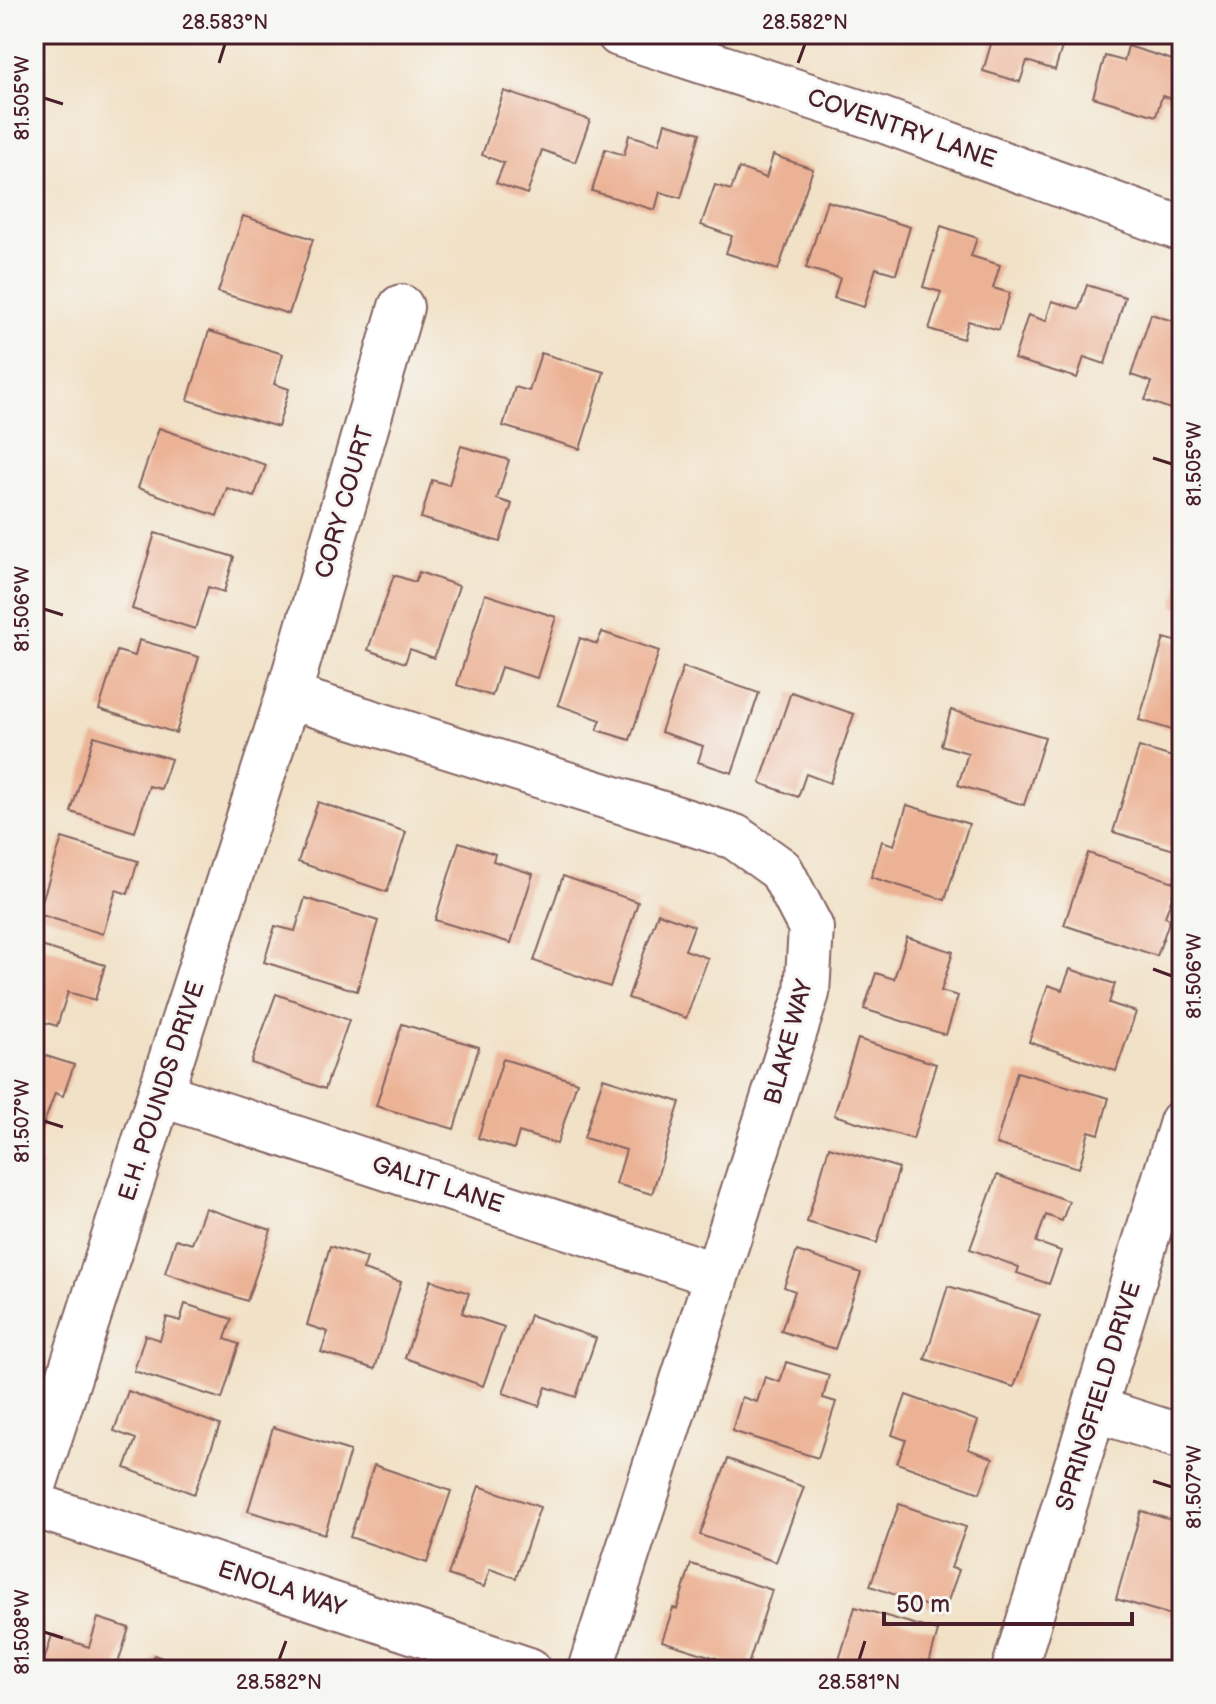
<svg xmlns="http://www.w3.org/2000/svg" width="1216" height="1704" font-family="'Balsamiq Sans',sans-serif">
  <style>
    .building { fill: #ecb295 }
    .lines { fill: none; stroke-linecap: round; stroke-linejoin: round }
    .minor-casing { stroke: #846361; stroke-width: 48 }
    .minor { stroke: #fff; stroke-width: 44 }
    .ticks { fill: none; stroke: #4a1f2b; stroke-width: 3 }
    .labels { text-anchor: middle; stroke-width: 6; stroke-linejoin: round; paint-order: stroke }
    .street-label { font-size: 24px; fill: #4a1f2b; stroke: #f6f6f2 }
    .neatline { fill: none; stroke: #4a1f2b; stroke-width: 3 }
    .ticks-label { font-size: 20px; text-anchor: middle; fill: #4a1f2b }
  </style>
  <rect width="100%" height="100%" fill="#f6f6f2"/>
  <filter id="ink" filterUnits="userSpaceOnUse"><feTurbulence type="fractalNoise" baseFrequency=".0125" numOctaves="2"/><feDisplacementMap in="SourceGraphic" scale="16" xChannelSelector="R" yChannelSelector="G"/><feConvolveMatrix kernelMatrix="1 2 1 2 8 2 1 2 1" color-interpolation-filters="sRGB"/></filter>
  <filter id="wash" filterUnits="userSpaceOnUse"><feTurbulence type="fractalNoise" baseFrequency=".006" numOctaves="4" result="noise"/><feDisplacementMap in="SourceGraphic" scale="32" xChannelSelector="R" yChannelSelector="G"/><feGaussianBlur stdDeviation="1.8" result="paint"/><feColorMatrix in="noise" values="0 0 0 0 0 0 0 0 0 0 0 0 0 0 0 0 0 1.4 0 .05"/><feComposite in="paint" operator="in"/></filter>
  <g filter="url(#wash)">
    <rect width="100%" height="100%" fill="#f1e1c6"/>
    <g id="blocks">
      <!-- building -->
      <path class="building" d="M 994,34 L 1066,34 L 1055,70 L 1027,61 L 1020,82 L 983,71 Z
        M 1128,46 L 1182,63 L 1181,101 L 1162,96 L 1156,116 L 1093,97 L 1105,56 L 1124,61 Z
        M 504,91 L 590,120 L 575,162 L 542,150 L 527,194 L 496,183 L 504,163 L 482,155 Z
        M 665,123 L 700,133 L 681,198 L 660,192 L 655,210 L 592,191 L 605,149 L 624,155 L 629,135 L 659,144 Z
        M 773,155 L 813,169 L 778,270 L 726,253 L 732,236 L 701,225 L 715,185 L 731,190 L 739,168 L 766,178 Z
        M 827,201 L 910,227 L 896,274 L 876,268 L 864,307 L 834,298 L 840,278 L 806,268 Z
        M 243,216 L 313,239 L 289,314 L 218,292 Z
        M 941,226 L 977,238 L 971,256 L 1000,265 L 993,288 L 1010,293 L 999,330 L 968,321 L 963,339 L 929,329 L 941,292 L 923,287 Z
        M 1087,285 L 1125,297 L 1105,364 L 1084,357 L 1077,378 L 1014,359 L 1028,315 L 1046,321 L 1052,301 L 1079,309 Z
        M 1151,314 L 1182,324 L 1182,413 L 1145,400 L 1152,382 L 1131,375 Z
        M 209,331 L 283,354 L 274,384 L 289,389 L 278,427 L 188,400 Z
        M 541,353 L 604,372 L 580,449 L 503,426 L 515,387 L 529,391 Z
        M 159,428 L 266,465 L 254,497 L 227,488 L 217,516 L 138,488 Z
        M 461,446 L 509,460 L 497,499 L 512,504 L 500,542 L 421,518 L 432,480 L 449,485 Z
        M 155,533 L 234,557 L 224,592 L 208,587 L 195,629 L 132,609 Z
        M 419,572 L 459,586 L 434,658 L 410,649 L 405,663 L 368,650 L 394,575 L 415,582 Z
        M 1181,581 L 1182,581 L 1182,609 L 1173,606 Z
        M 485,594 L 556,617 L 537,678 L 501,667 L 492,696 L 457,685 Z
        M 602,632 L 659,651 L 630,740 L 597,730 L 601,720 L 558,705 L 580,638 L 597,644 Z
        M 1164,638 L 1182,643 L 1182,733 L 1139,720 Z
        M 139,640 L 199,657 L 176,733 L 99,709 L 117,651 L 135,656 Z
        M 683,667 L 759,693 L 732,773 L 698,762 L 703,746 L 661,732 Z
        M 791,692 L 854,714 L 830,783 L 806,774 L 798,797 L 760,783 Z
        M 951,710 L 1045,737 L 1024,805 L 958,785 L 968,753 L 941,745 Z
        M 94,736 L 171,759 L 161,789 L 149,786 L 135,832 L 71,812 Z
        M 1139,747 L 1182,760 L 1181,852 L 1113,832 Z
        M 318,802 L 406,832 L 387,892 L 298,862 Z
        M 907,805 L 969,824 L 945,900 L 871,877 L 882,841 L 894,845 Z
        M 62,838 L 138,861 L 128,894 L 116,890 L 103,934 L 38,914 Z
        M 459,842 L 495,854 L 493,861 L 533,874 L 511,943 L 435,920 Z
        M 1088,853 L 1177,883 L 1165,917 L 1170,919 L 1157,956 L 1064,925 Z
        M 563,876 L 638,902 L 610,987 L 534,961 Z
        M 305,898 L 378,921 L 357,991 L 264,962 L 275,926 L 295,931 Z
        M 658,913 L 694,926 L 685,950 L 708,958 L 686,1018 L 628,998 Z
        M 907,937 L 953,952 L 941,991 L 958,996 L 946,1035 L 864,1009 L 876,973 L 894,979 Z
        M 34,944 L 105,965 L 95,1000 L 68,992 L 57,1026 L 34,1019 Z
        M 1070,969 L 1115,984 L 1109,1003 L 1136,1012 L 1116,1071 L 1029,1042 L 1048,985 L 1062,990 Z
        M 276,994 L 349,1020 L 325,1089 L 251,1063 Z
        M 402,1024 L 479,1047 L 454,1129 L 376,1106 Z
        M 858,1039 L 936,1064 L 913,1139 L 834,1115 Z
        M 34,1052 L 74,1065 L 63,1096 L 55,1093 L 39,1137 L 34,1136 Z
        M 503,1059 L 577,1082 L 557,1144 L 519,1132 L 514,1149 L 478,1138 Z
        M 1017,1072 L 1109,1098 L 1099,1134 L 1089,1131 L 1079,1168 L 996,1144 Z
        M 603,1078 L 680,1102 L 652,1194 L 616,1184 L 626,1150 L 584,1138 Z
        M 829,1147 L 899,1168 L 877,1243 L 807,1222 Z
        M 34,1161 L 42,1164 L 35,1186 L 34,1186 Z
        M 997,1175 L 1069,1201 L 1062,1221 L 1046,1215 L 1036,1242 L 1061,1251 L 1049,1284 L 1017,1273 L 1019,1267 L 970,1249 Z
        M 205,1208 L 271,1230 L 247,1301 L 165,1273 L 176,1239 L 192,1244 Z
        M 330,1246 L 367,1258 L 363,1270 L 401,1282 L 375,1369 L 321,1352 L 328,1332 L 307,1325 Z
        M 797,1251 L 861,1273 L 835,1349 L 781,1331 L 795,1291 L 784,1287 Z
        M 431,1280 L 469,1293 L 462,1313 L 504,1327 L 483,1386 L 405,1358 Z
        M 948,1286 L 1040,1315 L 1014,1387 L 925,1359 Z
        M 185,1304 L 232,1319 L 225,1339 L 239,1344 L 222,1399 L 134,1371 L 145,1335 L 160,1340 L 167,1317 L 180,1321 Z
        M 530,1315 L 596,1338 L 576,1397 L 546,1387 L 539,1406 L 503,1393 Z
        M 786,1362 L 829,1375 L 823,1398 L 836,1402 L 818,1458 L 732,1431 L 742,1397 L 757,1402 L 765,1377 L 780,1382 Z
        M 128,1391 L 220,1425 L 194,1494 L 125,1468 L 136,1439 L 114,1431 Z
        M 906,1395 L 978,1421 L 968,1449 L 993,1458 L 980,1493 L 897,1463 L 906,1440 L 892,1435 Z
        M 273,1427 L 350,1451 L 325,1534 L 248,1511 Z
        M 728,1459 L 804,1487 L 776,1562 L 700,1535 Z
        M 374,1465 L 451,1491 L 427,1563 L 350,1537 Z
        M 479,1486 L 540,1507 L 516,1578 L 490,1569 L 484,1587 L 448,1575 Z
        M 899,1504 L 966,1527 L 951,1568 L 959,1570 L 944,1612 L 870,1586 Z
        M 1141,1511 L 1182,1523 L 1182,1604 L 1178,1617 L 1116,1599 Z
        M 691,1564 L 772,1590 L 747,1668 L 662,1641 L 673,1608 L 677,1609 Z
        M 855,1607 L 938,1631 L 929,1663 L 922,1661 L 919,1670 L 836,1670 Z
        M 98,1618 L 129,1628 L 116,1670 L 41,1670 L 52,1635 L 89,1647 Z
        M 154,1655 L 193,1670 L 148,1670 Z"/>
    </g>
  </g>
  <g filter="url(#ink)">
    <use href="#blocks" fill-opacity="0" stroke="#846361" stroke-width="2"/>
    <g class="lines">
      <!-- minor casing -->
      <g class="minor-casing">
        <path id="minor" d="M 619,34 L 877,118 L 1182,229
          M 288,696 L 735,837 L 781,870 L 811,928 L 807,993 L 590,1670
          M 160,1094 L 716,1275
          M 1094,1409 L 1182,1437
          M 34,1486 L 288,696 L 401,307
          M 34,1505 L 529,1670
          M 1014,1670 L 1182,1122"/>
      </g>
      <!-- minor -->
      <use href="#minor" class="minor"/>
    </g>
  </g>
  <!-- ticks -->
  <path class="ticks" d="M 219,63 L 225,44M 798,63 L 805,44M 44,98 L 63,104M 1153,458 L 1172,464M 44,609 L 63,615M 1153,969 L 1172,976M 44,1121 L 63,1127M 1153,1481 L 1172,1487M 44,1632 L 63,1638M 279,1660 L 286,1641M 859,1660 L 865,1641"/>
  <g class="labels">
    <!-- street labels -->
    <g class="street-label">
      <text transform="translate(902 128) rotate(19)" y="8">COVENTRY LANE</text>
      <text transform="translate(344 502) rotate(-74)" y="8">CORY COURT</text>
      <text transform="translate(788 1042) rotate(-75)" y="8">BLAKE WAY</text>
      <text transform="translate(161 1091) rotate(-72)" y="8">E.H. POUNDS DRIVE</text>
      <text transform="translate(438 1184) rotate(18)" y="8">GALIT LANE</text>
      <text transform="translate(1098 1396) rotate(-73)" y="8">SPRINGFIELD DRIVE</text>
      <text transform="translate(282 1588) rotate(18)" y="8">ENOLA WAY</text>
    </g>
  </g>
  <!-- margin -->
  <rect width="1216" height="1704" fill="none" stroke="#f6f6f2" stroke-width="88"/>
  <!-- scale -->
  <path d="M884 1612v12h248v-12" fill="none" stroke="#4a1f2b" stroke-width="4"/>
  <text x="896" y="1612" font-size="24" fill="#4a1f2b" stroke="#f6f6f2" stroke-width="6" paint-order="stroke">50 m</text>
  <rect x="44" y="44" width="1128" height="1616" class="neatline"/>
  <g class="ticks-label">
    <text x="225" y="29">28.583°N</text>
    <text x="805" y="29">28.582°N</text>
    <text transform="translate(22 98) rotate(-90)" y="7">81.505°W</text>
    <text transform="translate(1194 464) rotate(-90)" y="7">81.505°W</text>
    <text transform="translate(22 609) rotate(-90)" y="7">81.506°W</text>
    <text transform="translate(1194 976) rotate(-90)" y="7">81.506°W</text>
    <text transform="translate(22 1121) rotate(-90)" y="7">81.507°W</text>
    <text transform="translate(1194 1487) rotate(-90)" y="7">81.507°W</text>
    <text transform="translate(22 1632) rotate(-90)" y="7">81.508°W</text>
    <text x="279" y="1689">28.582°N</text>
    <text x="859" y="1689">28.581°N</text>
  </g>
</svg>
